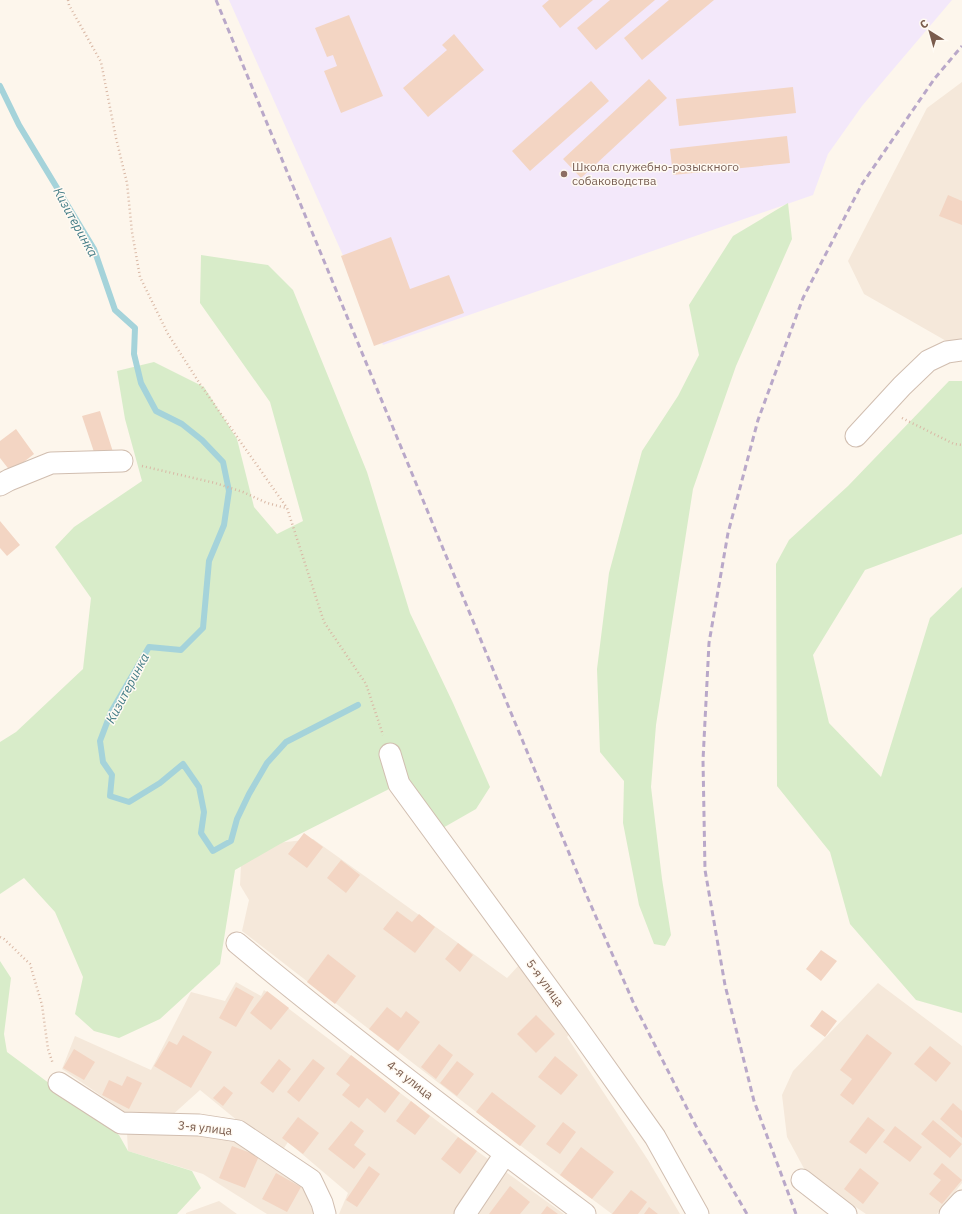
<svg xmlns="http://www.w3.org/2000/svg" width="962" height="1214" font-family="'IBM Plex Sans',sans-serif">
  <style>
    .residential { fill: #f5e8da }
    .education { fill: #f3e8fa }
    .green { fill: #d8ecc9 }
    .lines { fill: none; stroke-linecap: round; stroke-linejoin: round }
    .stream { stroke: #a5d3da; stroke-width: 6 }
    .building { fill: #f3d5c3 }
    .street-casing { stroke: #d1beb0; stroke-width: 23 }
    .path { stroke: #d9b8a5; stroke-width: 2.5; stroke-dasharray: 1 3; stroke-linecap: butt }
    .street { stroke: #fff; stroke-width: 21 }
    .rail { stroke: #b9a8c9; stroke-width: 3; stroke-dasharray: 6 4; stroke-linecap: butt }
    .education-dot { fill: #8d6e63; stroke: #fffaf3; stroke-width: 1.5 }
    .labels { text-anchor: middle; stroke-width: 3; stroke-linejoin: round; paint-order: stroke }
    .education-label { font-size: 12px; fill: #785e54; stroke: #fffaf3; text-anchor: start }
    .street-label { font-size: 12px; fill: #7a5c4d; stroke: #fffaf3 }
    .water-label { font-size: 13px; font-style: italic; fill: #437c86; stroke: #fffaf3 }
  </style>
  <rect width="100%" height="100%" fill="#fdf6ec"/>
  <!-- residential -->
  <path class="residential" d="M 962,82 L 962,350 L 864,294 L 848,261 L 927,108 Z
    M 313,839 L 507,978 L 520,964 L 570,1033 L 567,1037 L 648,1160 L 680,1214 L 612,1214 L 497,1128 L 242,931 L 249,900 L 240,885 L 241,865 L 277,843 Z
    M 236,982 L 261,996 L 264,990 L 477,1151 L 564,1214 L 339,1214 L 348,1193 L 288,1142 L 282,1151 L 260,1139 L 200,1090 L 169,1118 L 125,1112 L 62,1069 L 75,1036 L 151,1070 L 191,992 L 225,1001 Z
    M 878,983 L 962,1046 L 962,1183 L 937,1214 L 866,1214 L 807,1174 L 787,1137 L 782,1095 L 793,1071 Z
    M 127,1133 L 227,1135 L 301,1183 L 314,1214 L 267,1214 L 203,1174 L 128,1151 Z
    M 219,1201 L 237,1214 L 186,1214 L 186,1213 Z"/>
  <!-- education -->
  <path class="education" d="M 229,0 L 952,0 L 862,106 L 828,154 L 813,195 L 383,345 Z"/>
  <!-- green -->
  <path class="green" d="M 788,203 L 792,239 L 736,366 L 693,489 L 656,725 L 651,787 L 662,879 L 671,935 L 665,946 L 654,944 L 639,905 L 623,823 L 624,781 L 600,752 L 597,669 L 609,573 L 642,451 L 678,396 L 699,355 L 689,305 L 733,236 Z
    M 201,255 L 268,265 L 293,290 L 367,472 L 410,613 L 453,703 L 490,787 L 476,809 L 441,829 L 407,780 L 280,844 L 235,870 L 220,964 L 160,1019 L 119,1038 L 94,1031 L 75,1014 L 83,977 L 55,912 L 24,878 L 0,894 L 0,742 L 16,732 L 83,669 L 91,598 L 55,547 L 74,527 L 142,481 L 125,419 L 117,371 L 154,362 L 204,387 L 237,439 L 254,507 L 277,534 L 303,521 L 270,402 L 200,303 Z
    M 949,381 L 962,381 L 962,534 L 865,570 L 813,655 L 829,723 L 881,777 L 930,618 L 962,587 L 962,1013 L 916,1000 L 850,924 L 830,852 L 777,786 L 776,564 L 789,540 L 848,486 Z
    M 0,961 L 11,978 L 4,1034 L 7,1052 L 119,1135 L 128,1151 L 192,1171 L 201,1188 L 177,1214 L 0,1214 Z"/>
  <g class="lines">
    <!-- stream -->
    <path class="stream" d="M 0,86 L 19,125 L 94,249 L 115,310 L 135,328 L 134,354 L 141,383 L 156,411 L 182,424 L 202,440 L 223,462 L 229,491 L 224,525 L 209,561 L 203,628 L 181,650 L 149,647 L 111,712 L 100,741 L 103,762 L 112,775 L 110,796 L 129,802 L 160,783 L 183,764 L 199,787 L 204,812 L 201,833 L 213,851 L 231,841 L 237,819 L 249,794 L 267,763 L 286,742 L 358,705"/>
  </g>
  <!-- building -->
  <path class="building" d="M 549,0 L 593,0 L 560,28 L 542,6 Z
    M 610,0 L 655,0 L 596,50 L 577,28 Z
    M 669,0 L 714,0 L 642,60 L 624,38 Z
    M 349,15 L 383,96 L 341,113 L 324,71 L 337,66 L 333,55 L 327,57 L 315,28 Z
    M 454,34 L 484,70 L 428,117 L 403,88 L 447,50 L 442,45 Z
    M 649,79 L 667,98 L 581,178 L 563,159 Z
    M 591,81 L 609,101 L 530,171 L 512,151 Z
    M 793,87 L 796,113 L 679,126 L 676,99 Z
    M 787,136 L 790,163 L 673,175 L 670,149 Z
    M 948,195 L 962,201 L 962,225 L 939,216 Z
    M 391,237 L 410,289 L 449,275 L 464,313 L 374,346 L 341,256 Z
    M 100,411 L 113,452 L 96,458 L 82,416 Z
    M 16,429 L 34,454 L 11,472 L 0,458 L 0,441 Z
    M 0,521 L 20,545 L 7,556 L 0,548 Z
    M 304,833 L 323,847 L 307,868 L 288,854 Z
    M 341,860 L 360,875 L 346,893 L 327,878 Z
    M 397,911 L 412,922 L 419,914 L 435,927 L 415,953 L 383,929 Z
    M 458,943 L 473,955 L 460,972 L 445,959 Z
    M 821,950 L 837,961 L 821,981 L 806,969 Z
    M 328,954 L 356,976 L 335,1004 L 307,982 Z
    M 236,987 L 254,997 L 236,1027 L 219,1018 Z
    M 267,991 L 289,1008 L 271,1030 L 250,1013 Z
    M 387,1007 L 401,1018 L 406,1011 L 420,1022 L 398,1051 L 369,1029 Z
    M 822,1010 L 837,1021 L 825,1037 L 810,1026 Z
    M 536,1015 L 555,1034 L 536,1053 L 517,1034 Z
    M 867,1034 L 892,1053 L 853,1105 L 840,1095 L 852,1079 L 840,1070 Z
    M 183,1035 L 212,1052 L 191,1088 L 154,1066 L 169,1041 L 177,1045 Z
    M 439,1044 L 453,1055 L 436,1079 L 421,1067 Z
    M 930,1046 L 951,1063 L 936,1082 L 914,1064 Z
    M 74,1049 L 95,1062 L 84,1080 L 63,1068 Z
    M 351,1055 L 400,1093 L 385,1113 L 367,1098 L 359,1108 L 342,1095 L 350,1085 L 336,1074 Z
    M 555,1056 L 578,1075 L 561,1095 L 538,1077 Z
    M 279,1059 L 291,1069 L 273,1093 L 260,1083 Z
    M 313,1059 L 325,1068 L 299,1102 L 287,1092 Z
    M 457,1061 L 474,1074 L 457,1096 L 440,1083 Z
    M 127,1076 L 142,1083 L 129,1109 L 102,1095 L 109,1080 L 122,1086 Z
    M 224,1086 L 233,1093 L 223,1106 L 213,1098 Z
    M 492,1092 L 536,1126 L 520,1146 L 476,1112 Z
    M 411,1101 L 430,1116 L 415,1135 L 396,1121 Z
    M 953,1103 L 962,1111 L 962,1138 L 940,1119 Z
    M 298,1117 L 319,1133 L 303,1154 L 282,1138 Z
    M 868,1117 L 885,1130 L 866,1154 L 849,1142 Z
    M 933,1120 L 962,1144 L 950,1158 L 921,1134 Z
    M 351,1121 L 364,1131 L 354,1145 L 366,1154 L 354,1169 L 328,1149 Z
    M 563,1122 L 576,1132 L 560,1154 L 546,1144 Z
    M 895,1126 L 922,1147 L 910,1162 L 883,1142 Z
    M 458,1137 L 477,1151 L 460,1174 L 441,1159 Z
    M 232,1146 L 259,1156 L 245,1188 L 219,1178 Z
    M 581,1147 L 614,1172 L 592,1199 L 560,1175 Z
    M 942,1163 L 962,1180 L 942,1204 L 929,1194 L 941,1180 L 933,1174 Z
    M 369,1166 L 380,1174 L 357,1207 L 346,1200 Z
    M 860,1168 L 879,1183 L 863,1204 L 844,1189 Z
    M 276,1173 L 301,1187 L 287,1212 L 262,1199 Z
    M 510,1186 L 530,1202 L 520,1214 L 489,1214 Z
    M 631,1190 L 647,1202 L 638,1214 L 612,1214 Z
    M 547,1206 L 558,1214 L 541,1214 Z
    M 649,1207 L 658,1214 L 644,1214 Z"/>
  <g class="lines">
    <!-- street casing -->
    <g class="street-casing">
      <path id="street" d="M 856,436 L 902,386 L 928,361 L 947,352 L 962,350
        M 0,485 L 9,480 L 51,463 L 122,461
        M 390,754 L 399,784 L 576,1026 L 655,1137 L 698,1214
        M 237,943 C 350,1037 468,1126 585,1214
        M 59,1083 L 121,1123 L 199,1125 L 238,1131 L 311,1180 L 322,1203 L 325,1214
        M 802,1180 L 846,1214
        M 465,1214 L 505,1154
        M 950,1214 L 962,1201"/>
    </g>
    <!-- path -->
    <path class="path" d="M 68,0 L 69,5 L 101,62 L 116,138 L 127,183 L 132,232 L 140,277 L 168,334 L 200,384 L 287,508 L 324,622 L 366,684 L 383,735
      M 902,418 L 954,444 L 962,445
      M 142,466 L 215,483 L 243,492 L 267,503 L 286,508
      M 0,937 L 4,939 L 30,964 L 42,1005 L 48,1049 L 53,1064"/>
    <!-- street -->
    <use href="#street" class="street"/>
    <!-- rail -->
    <path class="rail" d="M 216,0 L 586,894 L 634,1004 L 697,1128 L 747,1214
      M 796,1214 L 754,1101 L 725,985 L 705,870 L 703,760 L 709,643 L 728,533 L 758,420 L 803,298 L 862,184 L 935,78 L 962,46"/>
  </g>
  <!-- markers -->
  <circle class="education-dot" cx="564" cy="174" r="4"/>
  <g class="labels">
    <!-- education labels -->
    <g class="education-label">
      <text x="572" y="171">Школа служебно-розыскного<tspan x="572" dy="14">собаководства</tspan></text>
    </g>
    <!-- street labels -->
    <g class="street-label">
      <text transform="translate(545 983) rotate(54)" y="4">5-я улица</text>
      <text transform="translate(410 1080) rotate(38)" y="4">4-я улица</text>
      <text transform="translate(205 1128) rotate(6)" y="4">3-я улица</text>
    </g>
    <!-- water labels -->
    <g class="water-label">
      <text transform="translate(76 222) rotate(61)" y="5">Кизитеринка</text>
      <text transform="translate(127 688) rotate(-62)" y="5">Кизитеринка</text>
    </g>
  </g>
  <!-- north arrow -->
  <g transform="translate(930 32) rotate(323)" stroke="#fffaf3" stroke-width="3" paint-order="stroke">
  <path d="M0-3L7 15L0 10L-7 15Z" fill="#7a5c4d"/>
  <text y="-6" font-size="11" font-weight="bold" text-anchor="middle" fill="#7a5c4d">С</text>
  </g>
</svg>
